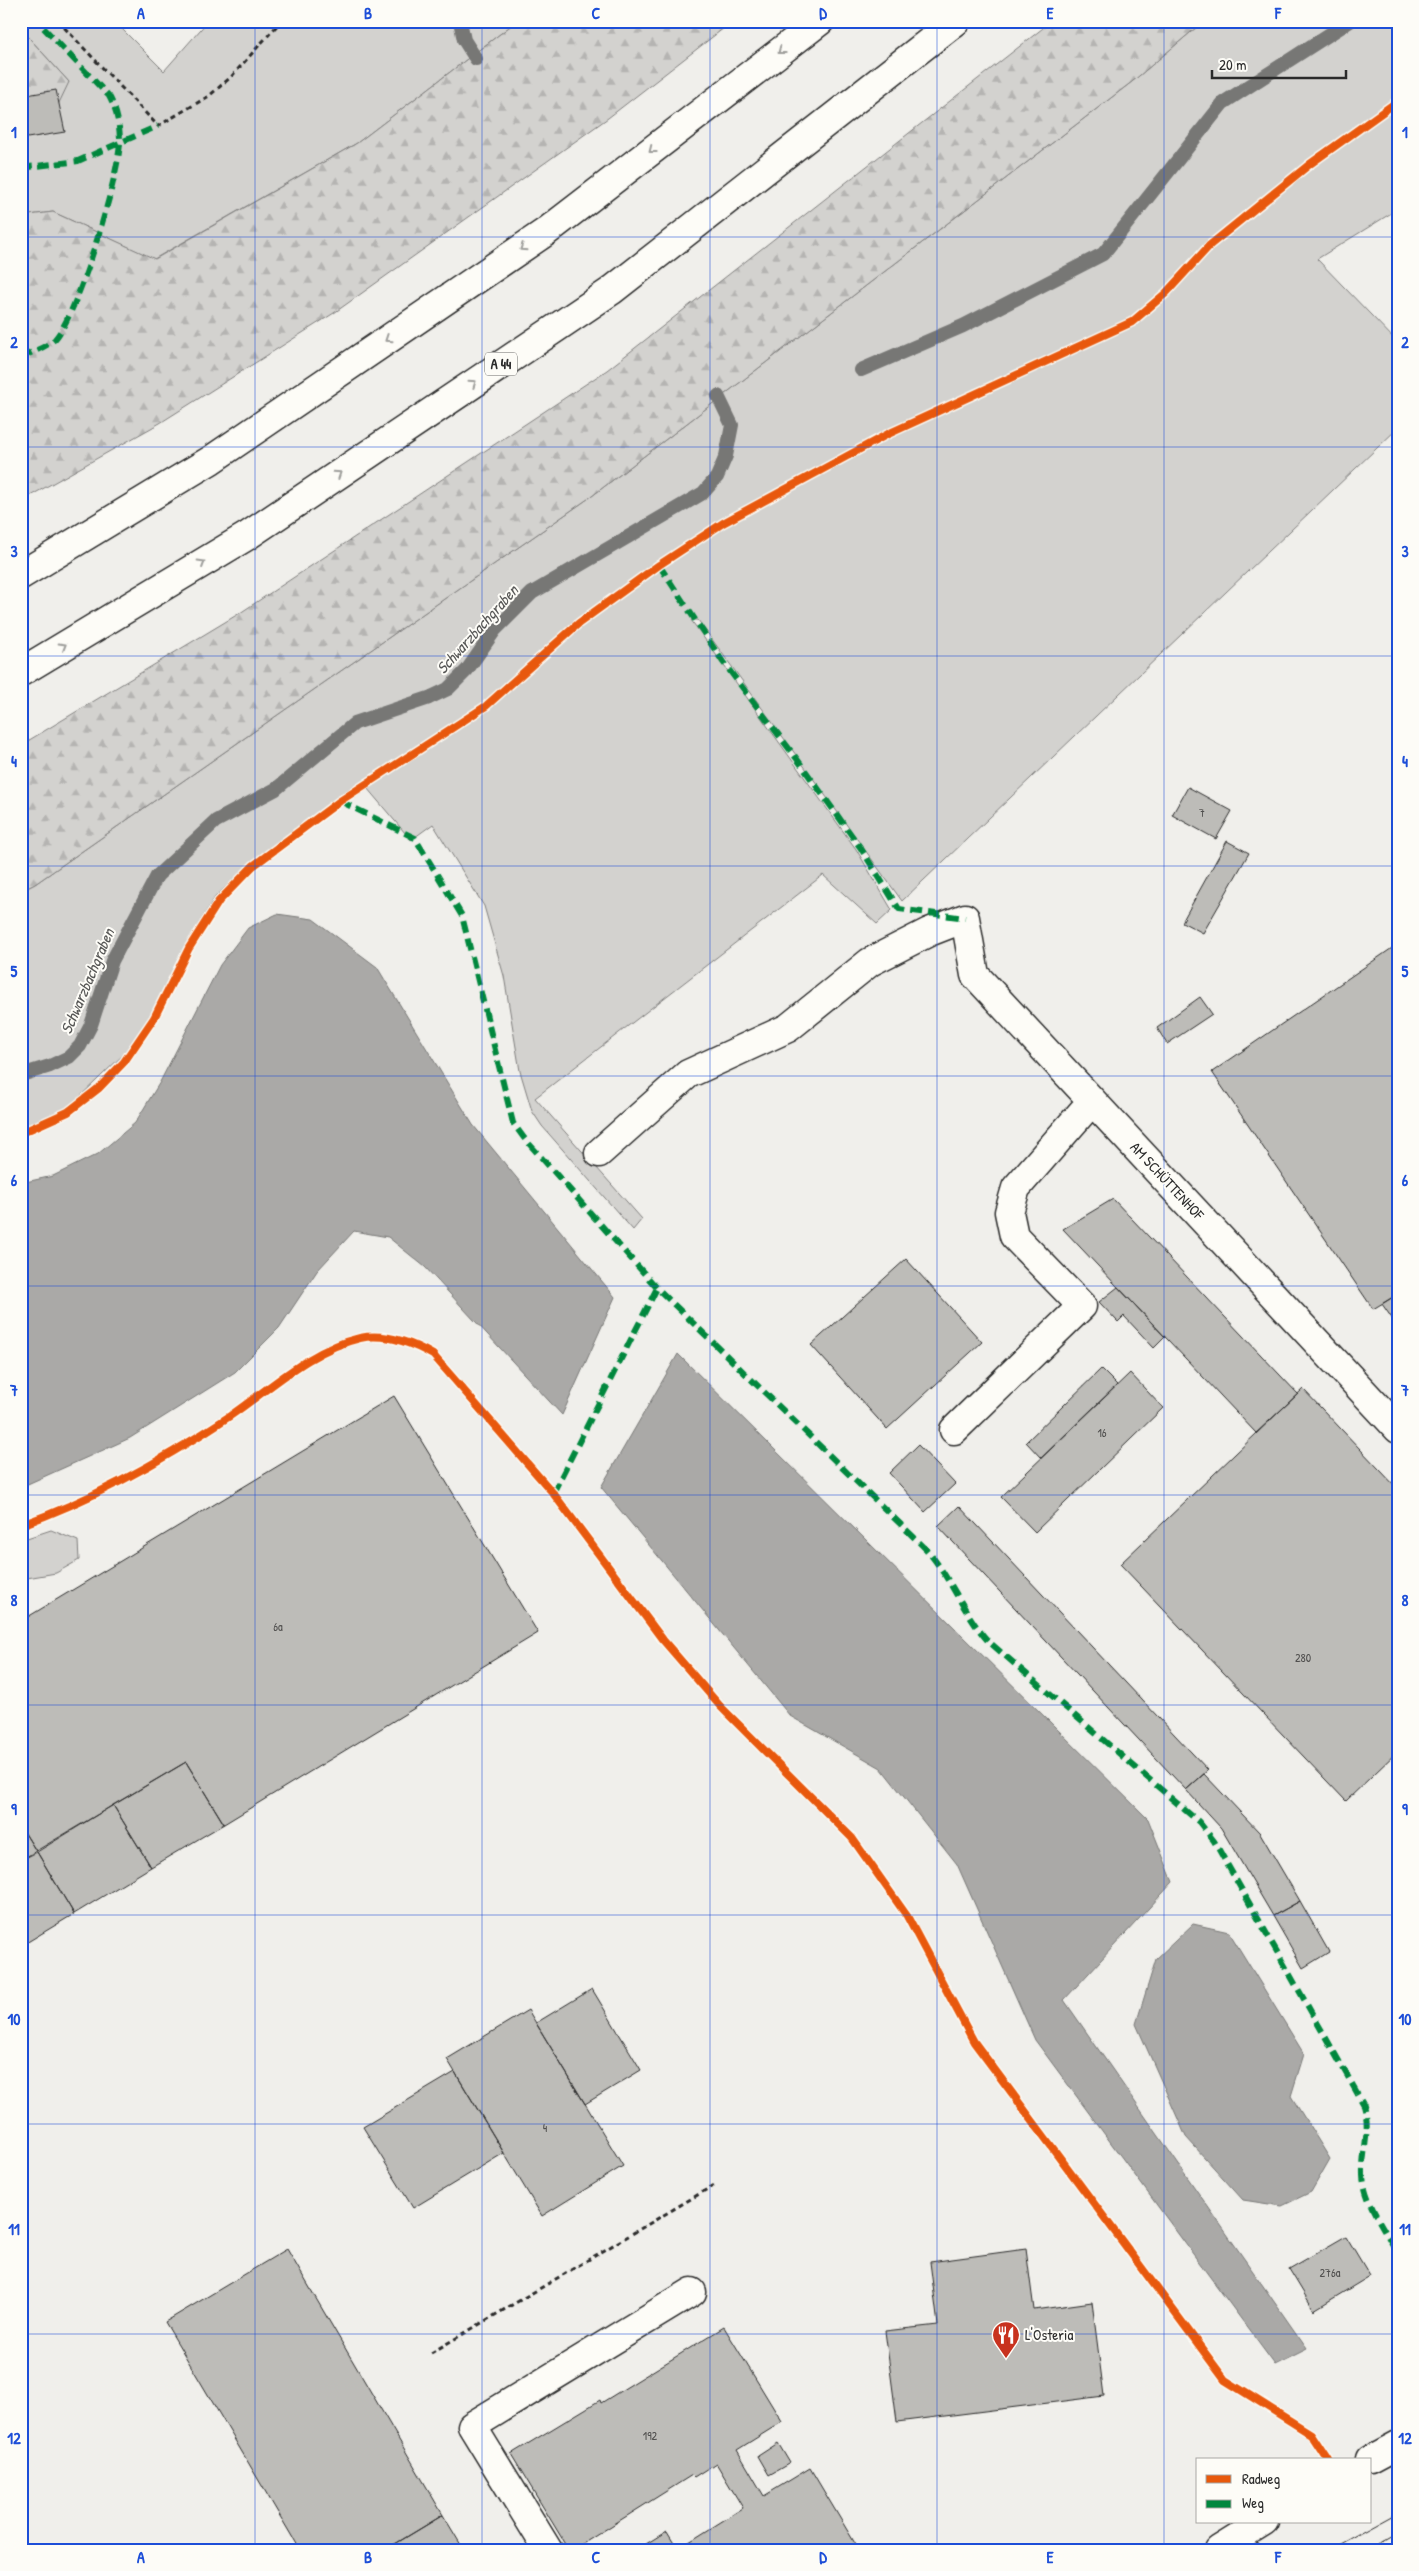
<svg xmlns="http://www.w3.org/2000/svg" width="1419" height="2571" font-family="'Patrick Hand',sans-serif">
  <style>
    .green { fill: #d3d2cf; stroke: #7f7e7d }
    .forest { fill: url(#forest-firs); stroke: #7f7e7d }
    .water { fill: #aaa9a7; stroke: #777775 }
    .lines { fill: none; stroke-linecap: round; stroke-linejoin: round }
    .stream { stroke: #777775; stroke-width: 14 }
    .building { fill: #bdbcb8; stroke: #2b2b2b }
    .minor-casing { stroke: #2b2b2b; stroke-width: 31 }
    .major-casing { stroke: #2b2b2b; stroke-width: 31 }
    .highway-casing { stroke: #2b2b2b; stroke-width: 31 }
    .path { stroke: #2b2b2b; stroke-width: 3; stroke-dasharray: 5 4; stroke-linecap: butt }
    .minor { stroke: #fdfcf7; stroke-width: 28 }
    .major { stroke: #fdfcf7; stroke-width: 28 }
    .highway { stroke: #fdfcf7; stroke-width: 28 }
    .tram { stroke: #2b2b2b; stroke-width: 1 }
    .quiet { stroke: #00873e; stroke-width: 6; stroke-dasharray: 12 6; stroke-linecap: butt }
    .cycleway-casing { stroke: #fdfcf7; stroke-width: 11 }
    .cycleway { stroke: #e8590c; stroke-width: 8 }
    .oneway { stroke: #9e9e9b }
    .grid { fill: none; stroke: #1d4ed8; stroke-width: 1; stroke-opacity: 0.55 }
    .labels { text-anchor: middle; stroke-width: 4; stroke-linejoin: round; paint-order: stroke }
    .number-label { font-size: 12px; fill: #504f4e }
    .shield { fill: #fdfcf7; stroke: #6a6a68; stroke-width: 1 }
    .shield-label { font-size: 14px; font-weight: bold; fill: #2b2b2b }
    .street-label { font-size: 15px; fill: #2b2b2b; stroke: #fdfcf7 }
    .poi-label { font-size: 15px; fill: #2b2b2b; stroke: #fdfcf7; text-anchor: start }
    .water-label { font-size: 16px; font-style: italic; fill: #575756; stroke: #fdfcf7 }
    .neatline { fill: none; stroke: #1d4ed8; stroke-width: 2 }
    .grid-label { font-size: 16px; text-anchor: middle; font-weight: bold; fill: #1d4ed8 }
  </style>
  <defs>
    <pattern id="forest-firs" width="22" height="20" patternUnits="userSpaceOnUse" patternTransform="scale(1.25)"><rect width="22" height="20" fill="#d3d2cf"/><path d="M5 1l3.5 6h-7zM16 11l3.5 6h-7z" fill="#b5b4b2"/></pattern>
  </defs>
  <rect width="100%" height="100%" fill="#f0efeb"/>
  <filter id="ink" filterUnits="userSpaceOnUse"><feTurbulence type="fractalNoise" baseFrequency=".02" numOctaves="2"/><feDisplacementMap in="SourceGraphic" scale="10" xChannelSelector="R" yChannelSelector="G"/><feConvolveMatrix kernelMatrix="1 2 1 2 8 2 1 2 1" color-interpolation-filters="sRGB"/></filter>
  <g filter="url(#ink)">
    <!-- green -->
    <path class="green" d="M 21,21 L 114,21 L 164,71 L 208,21 L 517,21 L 357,143 L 154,259 L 53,212 L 21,216 L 21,129 L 69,82 L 21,29 Z
      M 1204,21 L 1398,21 L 1398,209 L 1317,259 L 1398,343 L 1398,428 L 902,901 L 698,620 L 691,620 L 856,849 L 892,910 L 877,924 L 823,875 L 535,1098 L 642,1219 L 633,1230 L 542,1126 L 532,1111 L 520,1071 L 504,976 L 484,906 L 433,824 L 411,840 L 367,788 L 488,708 L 530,673 L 584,621 L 576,621 L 484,702 L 297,827 L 253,860 L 215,897 L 186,944 L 157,1005 L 127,1051 L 70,1106 L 21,1128 L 21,891 L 35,884 L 592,496 L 1133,81 Z
      M 51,1530 L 78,1541 L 79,1560 L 56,1573 L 21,1579 L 21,1540 Z"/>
    <!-- forest -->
    <path class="forest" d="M 517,21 L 733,21 L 608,118 L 334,313 L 160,423 L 21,501 L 21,216 L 53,212 L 155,259 L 357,143 Z
      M 1052,21 L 1204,21 L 1133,81 L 592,496 L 35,884 L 21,891 L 21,745 L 240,613 L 607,370 Z
      M 21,29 L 69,82 L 48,126 L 21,129 Z"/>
    <!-- water -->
    <path class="water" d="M 277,914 L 313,919 L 377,967 L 473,1125 L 615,1297 L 562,1415 L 425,1267 L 388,1237 L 354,1231 L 317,1271 L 279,1328 L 235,1372 L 130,1438 L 21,1487 L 21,1183 L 53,1176 L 98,1154 L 135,1123 L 160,1082 L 220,965 L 248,928 Z
      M 678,1354 L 1148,1819 L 1173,1882 L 1064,2000 L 1307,2349 L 1275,2365 L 1035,2040 L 957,1864 L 881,1768 L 790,1716 L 601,1487 Z
      M 1193,1924 L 1229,1932 L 1304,2054 L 1291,2096 L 1330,2159 L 1311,2192 L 1282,2206 L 1243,2200 L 1186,2137 L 1136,2024 L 1156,1959 Z"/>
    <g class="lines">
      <!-- stream -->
      <path class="stream" d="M 460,21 L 464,40 L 476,59
        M 861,370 L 963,326 L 1103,254 L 1223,103 L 1350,21
        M 21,1075 L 50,1066 L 69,1057 L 80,1046 L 91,1025 L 112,961 L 157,876 L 216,821 L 276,789 L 355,723 L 429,698 L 448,689 L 467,670 L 495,630 L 532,593 L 703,493 L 717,477 L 726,456 L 732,425 L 718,396"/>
    </g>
    <!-- building -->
    <path class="building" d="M 56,90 L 65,132 L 21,139 L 21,96 Z
      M 1188,787 L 1232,811 L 1216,839 L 1172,815 Z
      M 1227,841 L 1249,853 L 1203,933 L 1182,922 Z
      M 1398,944 L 1398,1294 L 1373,1309 L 1212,1072 Z
      M 1200,997 L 1212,1014 L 1167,1044 L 1157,1028 Z
      M 1113,1199 L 1298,1394 L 1256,1433 L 1063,1229 Z
      M 906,1259 L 982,1342 L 887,1429 L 811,1345 Z
      M 1118,1287 L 1165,1337 L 1154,1348 L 1124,1316 L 1118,1322 L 1099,1302 Z
      M 1398,1294 L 1398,1327 L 1382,1304 Z
      M 1101,1369 L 1117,1385 L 1041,1458 L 1026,1442 Z
      M 1130,1373 L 1163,1408 L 1035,1532 L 1001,1497 Z
      M 1303,1389 L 1398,1489 L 1398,1751 L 1346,1801 L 1120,1564 Z
      M 394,1396 L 538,1633 L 224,1824 L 186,1762 L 36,1851 L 21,1827 L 21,1621 Z
      M 918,1445 L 955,1484 L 925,1512 L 889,1473 Z
      M 959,1506 L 1208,1770 L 1186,1790 L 938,1526 Z
      M 186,1762 L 224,1824 L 151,1867 L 113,1805 Z
      M 1204,1774 L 1260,1833 L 1300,1901 L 1273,1916 L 1221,1828 L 1186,1790 Z
      M 113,1805 L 151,1867 L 74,1914 L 37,1852 Z
      M 21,1827 L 36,1851 L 21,1860 Z
      M 37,1852 L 74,1914 L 21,1946 L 21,1860 Z
      M 1300,1901 L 1329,1952 L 1303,1968 L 1273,1916 Z
      M 592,1989 L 641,2070 L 585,2104 L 536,2023 Z
      M 528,2010 L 623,2166 L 542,2216 L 447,2059 Z
      M 455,2072 L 504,2153 L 413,2208 L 363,2127 Z
      M 1346,2236 L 1370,2276 L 1314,2310 L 1289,2269 Z
      M 287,2249 L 443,2515 L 385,2550 L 300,2550 L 165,2322 Z
      M 1026,2249 L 1034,2310 L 1092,2302 L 1104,2396 L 897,2422 L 885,2331 L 938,2325 L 930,2262 Z
      M 724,2327 L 782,2422 L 737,2450 L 764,2496 L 810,2468 L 859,2550 L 649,2550 L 646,2544 L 667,2531 L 678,2549 L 743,2508 L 716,2463 L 694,2477 L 692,2475 L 573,2550 L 569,2550 L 511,2454 L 600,2400 L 601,2403 Z
      M 778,2443 L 790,2463 L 769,2475 L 758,2456 Z
      M 443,2515 L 464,2550 L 385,2550 Z"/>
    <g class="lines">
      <!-- minor casing -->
      <g class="minor-casing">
        <path id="minor" d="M 599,1153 L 688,1074 L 788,1028 L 870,962 L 929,932 L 965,918 L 975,975 L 1398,1429
          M 954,1430 L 1082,1306 L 1014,1236 L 1009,1212 L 1016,1188 L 1092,1101
          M 548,2550 L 472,2426 L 692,2292"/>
      </g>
      <!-- major casing -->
      <g class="major-casing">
        <path id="major" d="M 1370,2460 L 1398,2445
          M 1219,2550 L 1264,2522"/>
      </g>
      <!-- highway casing -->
      <g class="highway-casing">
        <path id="highway" d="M 21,575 L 211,460 L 547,231 L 820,21
          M 21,672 L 247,536 L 611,291 L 956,21"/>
      </g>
      <!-- path -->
      <path class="path" d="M 58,21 L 158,126 L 209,96 L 231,77 L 281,21
        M 431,2353 L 716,2184"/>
      <!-- minor -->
      <use href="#minor" class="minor"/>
      <!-- major -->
      <use href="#major" class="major"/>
      <!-- highway -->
      <use href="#highway" class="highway"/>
      <!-- tram -->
      <path class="tram" d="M 1329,2550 L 1398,2512
        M 1366,2550 L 1398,2532"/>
      <!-- quiet -->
      <path class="quiet" d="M 21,168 L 78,161 L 158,126
        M 21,358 C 31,352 47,347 55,339 C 78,314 118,179 120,143 C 120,126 117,111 109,96 L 37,21
        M 659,565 L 723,662 L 797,759 L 860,847 L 899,909 L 965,918
        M 340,801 L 415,838 L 462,916 L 513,1123 L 524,1138 L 657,1288 L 925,1548 C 950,1576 963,1613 988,1641 L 1199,1822 L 1214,1841 L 1364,2105 C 1371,2129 1362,2152 1363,2175 C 1364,2202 1386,2231 1398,2254
        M 553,1493 L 657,1288"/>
      <!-- cycleway casing -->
      <g class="cycleway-casing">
        <path id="cycleway" d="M 21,1133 L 68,1112 L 99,1088 L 124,1062 L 154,1018 L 189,948 L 219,901 L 253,866 L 340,801 L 486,706 L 579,623 L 659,565 L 723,523 L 888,434 L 1132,322 L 1166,293 L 1210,245 L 1310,164 L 1398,101
          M 21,1525 C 95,1499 165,1459 230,1416 C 271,1388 311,1349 360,1338 C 385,1333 412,1343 433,1355 L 553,1493 L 663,1640 L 720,1706 L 852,1838 L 907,1916 L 974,2042 L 1225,2380 L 1311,2434 L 1328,2460"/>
      </g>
      <!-- cycleway -->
      <use href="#cycleway" class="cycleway"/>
    </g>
    <!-- one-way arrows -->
    <defs><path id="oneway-chevron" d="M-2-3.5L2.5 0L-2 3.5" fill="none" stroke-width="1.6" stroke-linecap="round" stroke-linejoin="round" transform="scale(1.25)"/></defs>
    <g class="oneway">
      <use href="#oneway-chevron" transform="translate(781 51) rotate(142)"/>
      <use href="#oneway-chevron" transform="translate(652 150) rotate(142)"/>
      <use href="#oneway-chevron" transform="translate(523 248) rotate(146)"/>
      <use href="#oneway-chevron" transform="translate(388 339) rotate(146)"/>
      <use href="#oneway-chevron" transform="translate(473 383) rotate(-34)"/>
      <use href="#oneway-chevron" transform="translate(338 474) rotate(-34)"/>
      <use href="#oneway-chevron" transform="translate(202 563) rotate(-31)"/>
      <use href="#oneway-chevron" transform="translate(63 646) rotate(-31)"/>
    </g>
  </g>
  <!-- grid -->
  <path class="grid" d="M 255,21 L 255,2550M 482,21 L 482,2550M 710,21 L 710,2550M 937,21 L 937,2550M 1164,21 L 1164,2550M 21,237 L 1398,237M 21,447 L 1398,447M 21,656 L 1398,656M 21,866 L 1398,866M 21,1076 L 1398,1076M 21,1286 L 1398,1286M 21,1495 L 1398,1495M 21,1705 L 1398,1705M 21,1915 L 1398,1915M 21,2124 L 1398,2124M 21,2334 L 1398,2334"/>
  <!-- icons -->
  <defs>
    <g id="restaurant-pin" transform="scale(1.4375)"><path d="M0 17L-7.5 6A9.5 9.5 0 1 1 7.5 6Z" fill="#c8321e" stroke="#fdfcf7"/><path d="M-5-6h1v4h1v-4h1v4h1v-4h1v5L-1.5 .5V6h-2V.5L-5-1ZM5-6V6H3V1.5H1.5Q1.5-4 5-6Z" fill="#fff"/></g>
  </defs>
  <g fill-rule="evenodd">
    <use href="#restaurant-pin" x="1006" y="2335"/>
  </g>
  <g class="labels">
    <!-- number labels -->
    <g class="number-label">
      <text x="1202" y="817">7</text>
      <text x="1102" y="1437">16</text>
      <text x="278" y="1631">6a</text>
      <text x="1303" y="1662">280</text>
      <text x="545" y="2132">4</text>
      <text x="1330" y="2277">276a</text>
      <text x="650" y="2440">192</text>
    </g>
    <!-- shield labels -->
    <rect class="shield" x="485" y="352.5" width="32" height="23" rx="4"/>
    <g class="shield-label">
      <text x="501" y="369">A 44</text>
    </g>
    <!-- street labels -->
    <g class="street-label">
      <text transform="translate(1167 1181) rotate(47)" y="5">AM SCHÜTTENHOF</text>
    </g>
    <!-- poi labels -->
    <g class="poi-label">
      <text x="1025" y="2340">L'Osteria</text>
    </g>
    <!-- water labels -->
    <g class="water-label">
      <text transform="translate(477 629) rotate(-48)" y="6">Schwarzbachgraben</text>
      <text transform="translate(87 981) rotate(-67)" y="6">Schwarzbachgraben</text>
    </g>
  </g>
  <!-- margin -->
  <rect width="1419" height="2571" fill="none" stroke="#fdfcf7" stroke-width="55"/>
  <!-- legend -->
  <rect x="1196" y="2458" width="175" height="65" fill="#fdfcf7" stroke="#a9a8a5"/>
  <rect x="1206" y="2475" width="25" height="8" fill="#e8590c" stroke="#a9a8a5"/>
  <text x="1242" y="2484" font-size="15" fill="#2b2b2b">Radweg</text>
  <rect x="1206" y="2500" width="25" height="8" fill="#00873e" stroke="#a9a8a5"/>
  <text x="1242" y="2508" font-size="15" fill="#2b2b2b">Weg</text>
  <!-- scale -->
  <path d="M1212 70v8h134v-8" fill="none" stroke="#2b2b2b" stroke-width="2.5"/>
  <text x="1219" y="70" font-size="15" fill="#2b2b2b" stroke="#fdfcf7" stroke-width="4" paint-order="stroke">20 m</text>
  <rect x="28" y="28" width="1364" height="2516" class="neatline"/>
  <g class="grid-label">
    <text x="141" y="19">A</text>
    <text x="368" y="19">B</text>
    <text x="596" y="19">C</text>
    <text x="823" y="19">D</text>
    <text x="1050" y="19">E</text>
    <text x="1278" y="19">F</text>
    <text x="14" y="138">1</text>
    <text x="1405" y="138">1</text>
    <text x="14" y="348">2</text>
    <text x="1405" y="348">2</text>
    <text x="14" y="557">3</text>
    <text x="1405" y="557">3</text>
    <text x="14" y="767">4</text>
    <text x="1405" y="767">4</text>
    <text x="14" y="977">5</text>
    <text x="1405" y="977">5</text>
    <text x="14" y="1186">6</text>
    <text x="1405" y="1186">6</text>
    <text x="14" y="1396">7</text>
    <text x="1405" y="1396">7</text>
    <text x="14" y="1606">8</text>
    <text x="1405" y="1606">8</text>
    <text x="14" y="1815">9</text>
    <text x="1405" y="1815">9</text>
    <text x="14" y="2025">10</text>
    <text x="1405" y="2025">10</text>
    <text x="14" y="2235">11</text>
    <text x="1405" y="2235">11</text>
    <text x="14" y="2444">12</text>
    <text x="1405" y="2444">12</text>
    <text x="141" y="2563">A</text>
    <text x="368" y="2563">B</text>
    <text x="596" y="2563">C</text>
    <text x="823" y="2563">D</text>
    <text x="1050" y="2563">E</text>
    <text x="1278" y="2563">F</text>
  </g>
</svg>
